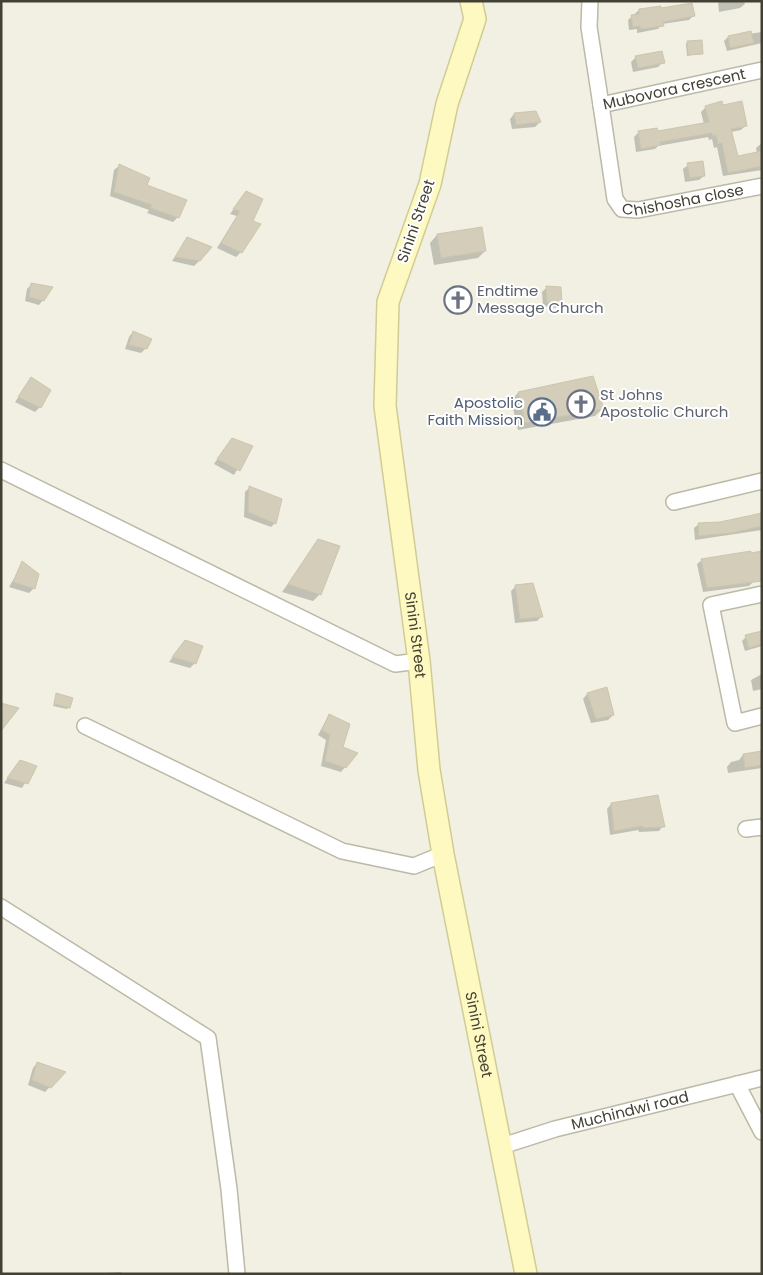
<svg xmlns="http://www.w3.org/2000/svg" width="763" height="1275" font-family="Poppins,sans-serif">
  <style>
    .shadow { fill: #0003 }
    .building { fill: #d3cdb9; stroke: #cdc6ac }
    .lines { fill: none; stroke-linecap: round; stroke-linejoin: round }
    .street-casing { stroke: #bcb9a6; stroke-width: 18 }
    .secondary-casing { stroke: #d1cc94; stroke-width: 24 }
    .street { stroke: #fff; stroke-width: 15 }
    .secondary { stroke: #fef9c1; stroke-width: 21 }
    .labels { text-anchor: middle; stroke-width: 4; stroke-linejoin: round; paint-order: stroke }
    .street-label { font-size: 15px; fill: #434034; stroke: #fff }
    .worship-label { font-size: 15px; fill: #5b616d; stroke: #fff; text-anchor: start }
    .service-label { font-size: 15px; fill: #4e5e75; stroke: #fff; text-anchor: end }
  </style>
  <rect width="100%" height="100%" fill="#f1f0e3"/>
  <!-- shadow -->
  <path class="shadow" d="M 718,1 L 744,1 L 745,4 L 740,8 L 719,12 Z
    M 639,10 L 660,10 L 693,16 L 689,20 L 662,24 L 658,29 L 637,33 L 637,29 L 629,30 L 628,20 Z
    M 762,32 L 762,43 L 727,51 L 724,41 L 728,37 Z
    M 688,42 L 702,53 L 687,56 L 686,44 Z
    M 636,57 L 663,62 L 658,67 L 633,72 L 631,62 Z
    M 722,106 L 746,125 L 741,130 L 731,132 L 737,157 L 757,153 L 756,148 L 762,143 L 762,170 L 723,176 L 717,147 L 714,148 L 712,139 L 709,140 L 708,137 L 658,146 L 655,149 L 636,152 L 634,137 L 638,133 L 656,129 L 657,133 L 704,124 L 701,112 L 706,107 Z
    M 514,114 L 540,122 L 535,127 L 512,129 L 510,119 Z
    M 688,165 L 704,176 L 699,180 L 685,182 L 683,169 Z
    M 119,166 L 145,186 L 178,217 L 173,222 L 147,213 L 149,210 L 110,196 L 114,170 Z
    M 246,192 L 251,222 L 241,252 L 236,257 L 217,248 L 237,216 L 230,214 Z
    M 437,235 L 485,251 L 478,258 L 434,265 L 430,243 Z
    M 187,239 L 199,261 L 194,266 L 172,261 Z
    M 32,284 L 43,300 L 39,305 L 25,301 L 27,289 Z
    M 547,287 L 560,288 L 561,304 L 556,308 L 543,306 L 542,292 Z
    M 133,332 L 146,348 L 141,353 L 125,349 L 129,337 Z
    M 592,377 L 602,409 L 595,416 L 518,430 L 511,400 L 518,393 Z
    M 31,379 L 40,407 L 35,412 L 15,402 Z
    M 227,445 L 251,446 L 234,475 L 214,464 Z
    M 249,488 L 275,523 L 271,527 L 244,517 L 245,492 Z
    M 762,514 L 762,530 L 695,540 L 694,528 L 699,524 L 720,523 Z
    M 319,540 L 320,594 L 313,601 L 282,592 Z
    M 702,560 L 754,581 L 749,586 L 703,592 L 697,564 Z
    M 23,563 L 34,588 L 29,593 L 9,587 Z
    M 516,586 L 541,617 L 537,621 L 515,623 L 511,591 Z
    M 762,633 L 762,646 L 745,651 L 742,641 L 746,637 Z
    M 181,646 L 202,646 L 194,664 L 190,668 L 169,662 Z
    M 762,674 L 762,689 L 753,691 L 751,680 Z
    M 606,688 L 613,715 L 608,720 L 591,723 L 583,699 L 587,694 Z
    M 57,695 L 69,707 L 67,709 L 53,706 Z
    M 329,715 L 345,767 L 341,772 L 321,766 L 326,740 L 318,735 Z
    M 761,753 L 762,768 L 728,773 L 727,767 L 731,762 L 739,760 L 743,755 Z
    M 20,761 L 35,766 L 22,788 L 4,783 Z
    M 611,804 L 663,826 L 659,831 L 639,832 L 638,830 L 610,835 L 607,809 Z
    M 37,1063 L 64,1072 L 45,1092 L 28,1085 L 33,1068 Z
    M 121,1272 L 121,1274 L 104,1274 L 105,1273 Z"/>
  <!-- building -->
  <path class="building" d="M 692,3 L 695,16 L 663,22 L 664,26 L 641,29 L 640,26 L 633,27 L 631,15 L 639,14 L 639,9 L 661,6 L 661,8 Z
    M 751,31 L 754,43 L 730,48 L 728,36 Z
    M 702,40 L 703,54 L 688,55 L 687,41 Z
    M 662,51 L 665,63 L 638,68 L 635,56 Z
    M 722,101 L 723,105 L 742,101 L 747,126 L 731,129 L 738,156 L 762,151 L 762,166 L 728,173 L 722,143 L 718,144 L 716,135 L 713,136 L 712,133 L 660,142 L 661,145 L 641,149 L 638,131 L 657,128 L 658,131 L 709,122 L 705,106 Z
    M 536,111 L 541,122 L 516,125 L 514,113 Z
    M 703,161 L 705,176 L 690,178 L 687,163 Z
    M 119,164 L 150,178 L 147,185 L 187,200 L 179,218 L 150,208 L 152,205 L 114,192 Z
    M 246,191 L 263,199 L 253,221 L 261,224 L 242,253 L 221,243 L 240,211 L 233,209 Z
    M 482,227 L 486,251 L 441,258 L 437,234 Z
    M 187,237 L 212,247 L 200,261 L 175,257 Z
    M 31,283 L 53,287 L 44,301 L 29,297 Z
    M 546,286 L 561,287 L 562,304 L 547,302 Z
    M 133,331 L 152,339 L 147,349 L 129,345 Z
    M 593,376 L 604,409 L 525,423 L 518,392 Z
    M 31,377 L 51,390 L 41,408 L 18,397 Z
    M 232,438 L 253,446 L 240,471 L 217,459 Z
    M 249,486 L 282,499 L 276,524 L 248,512 Z
    M 762,513 L 762,526 L 731,533 L 699,536 L 698,523 L 720,522 Z
    M 318,539 L 340,546 L 321,595 L 288,584 Z
    M 751,551 L 751,553 L 762,551 L 762,581 L 707,588 L 701,559 Z
    M 22,561 L 39,574 L 35,589 L 13,582 Z
    M 533,583 L 543,617 L 520,619 L 515,585 Z
    M 762,631 L 762,644 L 749,648 L 745,635 Z
    M 185,640 L 203,646 L 196,664 L 172,657 Z
    M 607,687 L 614,715 L 596,719 L 587,693 Z
    M 56,693 L 73,698 L 70,708 L 54,704 Z
    M 1,703 L 19,708 L 1,731 Z
    M 329,714 L 350,724 L 343,747 L 358,753 L 346,768 L 325,761 L 330,735 L 322,730 Z
    M 762,751 L 762,765 L 745,768 L 743,754 Z
    M 20,760 L 37,766 L 28,784 L 7,778 Z
    M 658,795 L 665,827 L 643,828 L 643,826 L 614,831 L 611,803 Z
    M 37,1062 L 66,1072 L 51,1088 L 32,1080 Z"/>
  <g class="lines">
    <!-- street casing -->
    <g class="street-casing">
      <g id="street">
        <path id="s1" d="M 590,1 L 589,27 L 601,105 L 762,70"/>
        <path id="s2" d="M 601,105 L 615,199 L 622,209 L 638,210 L 762,186"/>
        <path d="M 1,470 L 395,664 L 419,661"/>
        <path d="M 674,502 L 762,481"/>
        <path d="M 762,594 L 711,605 L 735,723 L 762,716"/>
        <path d="M 85,726 L 342,851 L 414,866 L 443,854"/>
        <path d="M 746,829 L 762,827"/>
        <path d="M 1,907 L 208,1038 L 229,1189 L 237,1274"/>
        <path d="M 737,1084 L 762,1132"/>
        <path id="s3" d="M 499,1147 L 555,1129 L 762,1078"/>
      </g>
    </g>
    <!-- secondary casing -->
    <g class="secondary-casing">
      <g id="secondary">
        <path id="s4" d="M 471,1 L 475,19 L 447,104 L 430,184 L 388,302 L 385,406 L 419,661 L 429,770 L 443,854 L 526,1274"/>
      </g>
    </g>
    <!-- street -->
    <use href="#street" class="street"/>
    <!-- secondary -->
    <use href="#secondary" class="secondary"/>
  </g>
  <!-- icons -->
  <defs>
    <g id="church-ring" transform="scale(1.4375)"><circle r="9.5" fill="#fff" stroke="#6b7280" stroke-width="1.5"/><path d="M-1.2-6h2.4v3.5h3.3v2.4h-3.3V6h-2.4V-.1h-3.3v-2.4h3.3Z" fill="#6b7280"/></g>
    <g id="civic-ring" transform="scale(1.4375)"><circle r="9.5" fill="#fff" stroke="#5c6f8a" stroke-width="1.5"/><path d="M-.6-6.5H3V-4.5H.6V-3L4-1V1h2V6H-6V1h2V-1L-.6-3ZM-1.2 2.5V6h2.4V2.5Z" fill="#5c6f8a"/></g>
  </defs>
  <g fill-rule="evenodd">
    <use href="#church-ring" x="458" y="300"/>
    <use href="#church-ring" x="581" y="404"/>
    <use href="#civic-ring" x="542" y="412"/>
  </g>
  <g class="labels">
    <!-- street labels -->
    <g class="street-label">
      <text dy="5" stroke="none"><textPath href="#s1" startOffset="180">Mubovora crescent</textPath></text>
      <text dy="5" stroke="none"><textPath href="#s2" startOffset="169">Chishosha close</textPath></text>
      <text transform="translate(416 221) rotate(-71)" y="5">Sinini Street</text>
      <text dy="5" stroke="none"><textPath href="#s4" startOffset="650">Sinini Street</textPath></text>
      <text dy="5" stroke="none"><textPath href="#s4" startOffset="1055">Sinini Street</textPath></text>
      <text dy="5" stroke="none"><textPath href="#s3" startOffset="136">Muchindwi road</textPath></text>
    </g>
    <!-- worship labels -->
    <g class="worship-label">
      <text x="477" y="296">Endtime<tspan x="477" dy="17">Message Church</tspan></text>
      <text x="600" y="400">St Johns<tspan x="600" dy="17">Apostolic Church</tspan></text>
    </g>
    <!-- service labels -->
    <g class="service-label">
      <text x="523" y="408">Apostolic<tspan x="523" dy="17">Faith Mission</tspan></text>
    </g>
  </g>
  <!-- border -->
  <rect width="763" height="1275" fill="none" stroke="#434034" stroke-width="5"/>
</svg>
